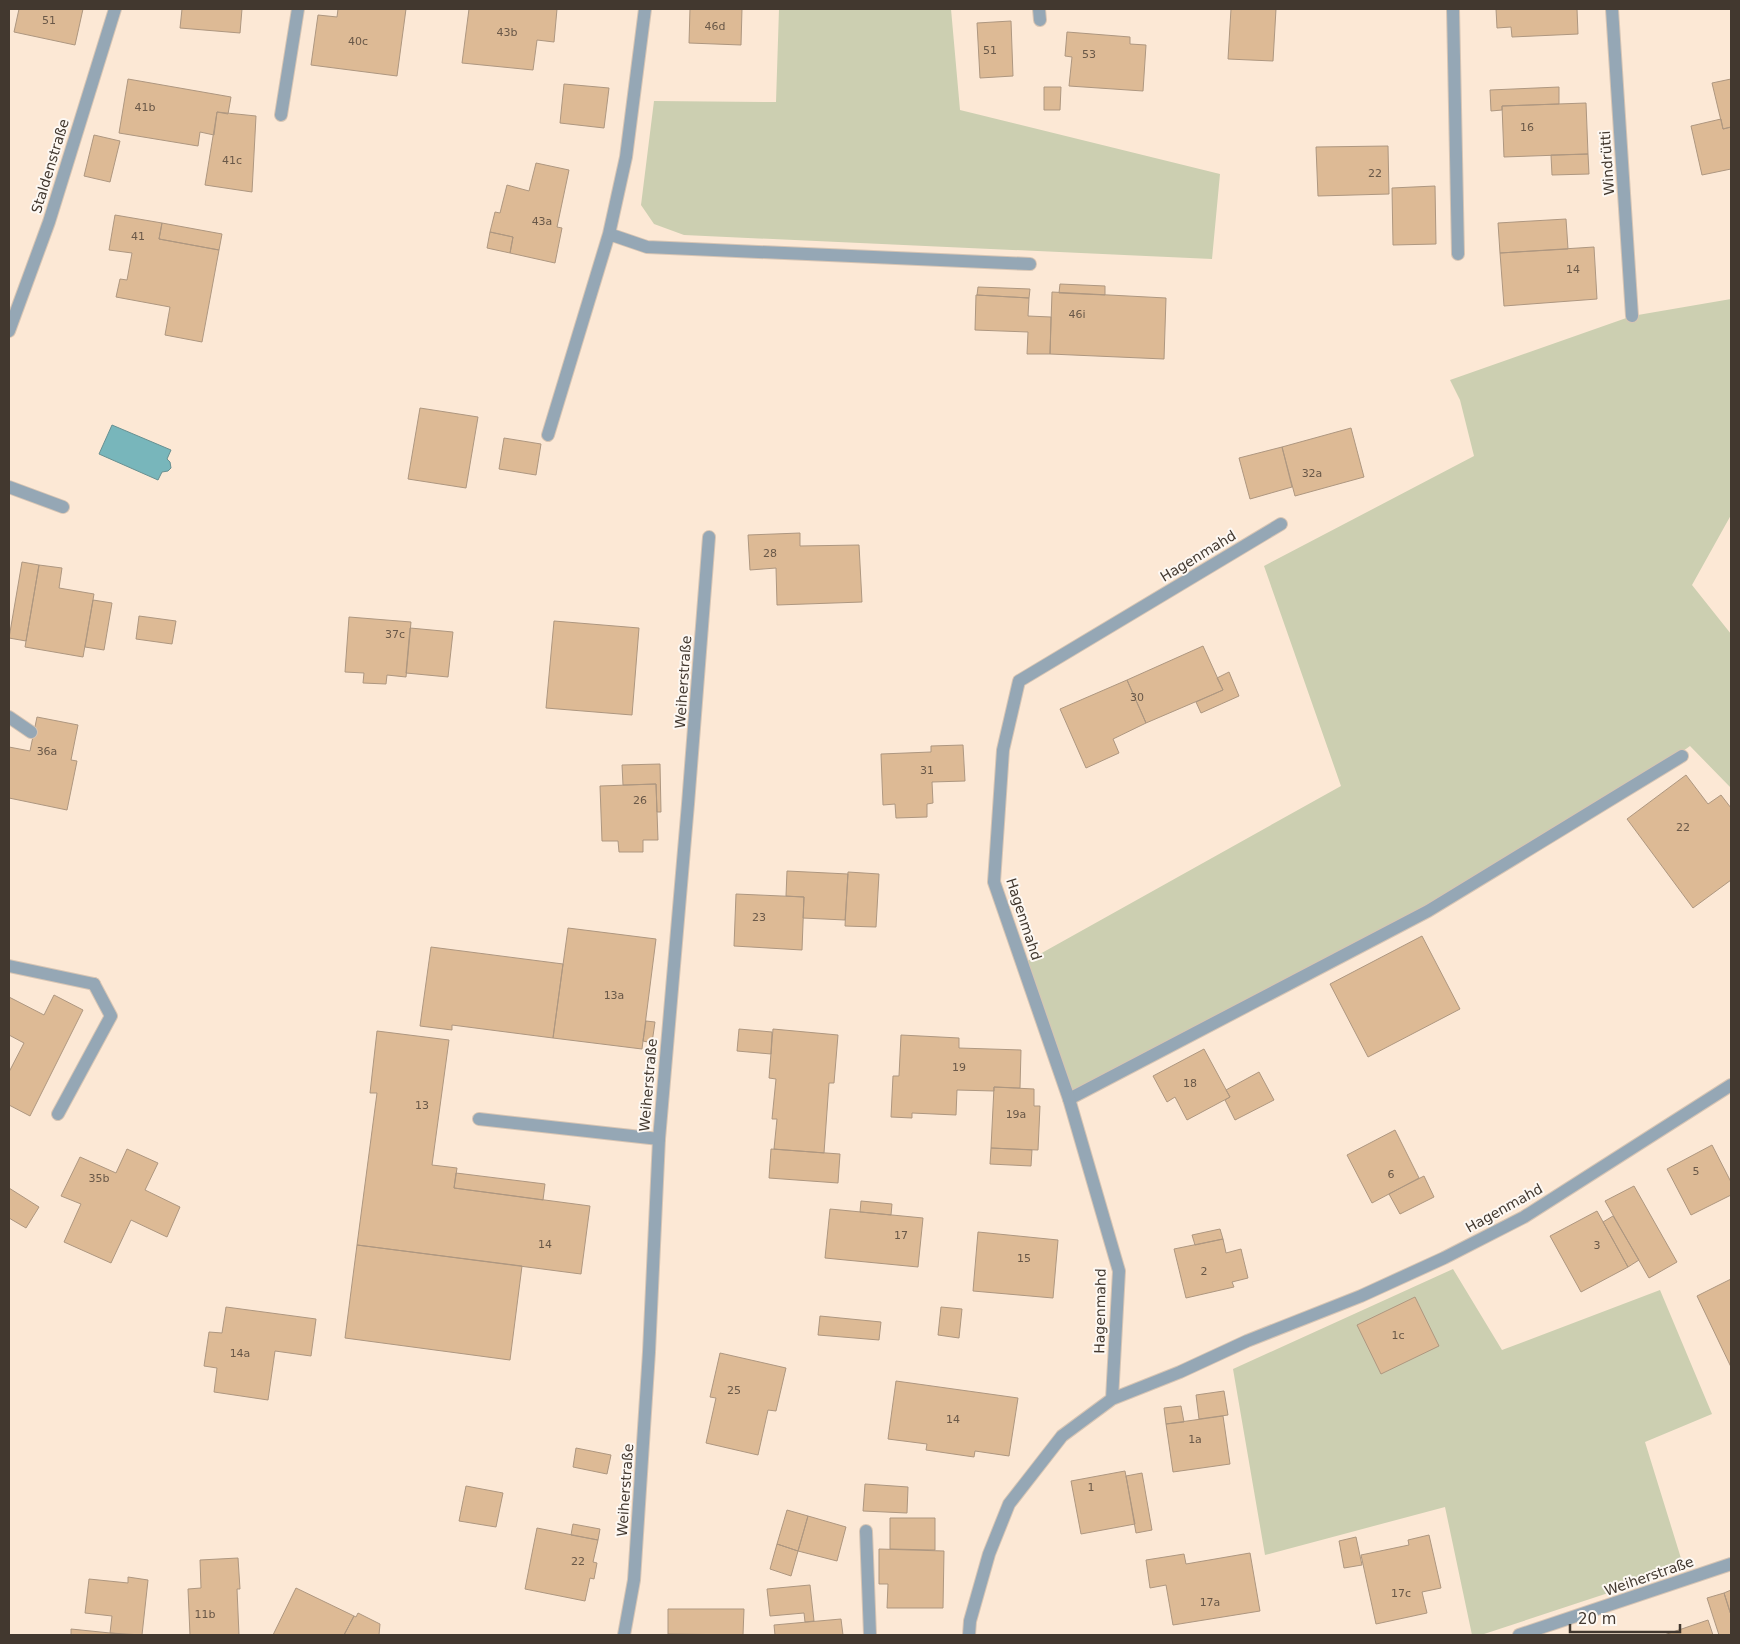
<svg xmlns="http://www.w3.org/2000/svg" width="1740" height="1644" font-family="'DejaVu Sans',sans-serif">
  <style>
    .green { fill: #cccfb1 }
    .water { fill: #78b6bb; stroke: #689091 }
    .building { fill: #ddba95; stroke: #ae9780 }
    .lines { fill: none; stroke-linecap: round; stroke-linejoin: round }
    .lane-casing { stroke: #d7c5b4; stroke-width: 14 }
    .street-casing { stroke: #d7c5b4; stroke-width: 14 }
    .lane { stroke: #95a7b5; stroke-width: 12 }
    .street { stroke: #95a7b5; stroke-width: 12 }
    .labels { text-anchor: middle; stroke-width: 4; stroke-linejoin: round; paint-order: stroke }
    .number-label { font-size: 11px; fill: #695848 }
    .street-label { font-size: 14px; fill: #42382f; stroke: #fdf8f3 }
  </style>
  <rect width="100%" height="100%" fill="#fce8d5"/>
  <!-- green -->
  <path class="green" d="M 779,9 L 951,9 L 960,110 L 1220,174 L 1212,259 L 684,235 L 654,224 L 641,205 L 654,101 L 776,102 Z
    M 1731,299 L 1731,515 L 1692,585 L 1731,634 L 1731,788 L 1690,746 L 1649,776 L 1428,911 L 1069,1099 L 1022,964 L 1341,786 L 1264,566 L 1474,456 L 1460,400 L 1450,380 L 1632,316 Z
    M 1453,1269 L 1502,1350 L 1660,1290 L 1712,1414 L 1645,1442 L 1684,1568 L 1481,1635 L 1472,1635 L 1445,1507 L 1265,1555 L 1233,1369 Z"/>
  <!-- water -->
  <path class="water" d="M 112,425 L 171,450 L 167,459 L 170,462 L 171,468 L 168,471 L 162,472 L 158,480 L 99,454 Z"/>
  <!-- building -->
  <path class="building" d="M 19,9 L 83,9 L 75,45 L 14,32 Z
    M 182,9 L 242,9 L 240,33 L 180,28 Z
    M 338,9 L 406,9 L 397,76 L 311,65 L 318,15 L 337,17 Z
    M 469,9 L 557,9 L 554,42 L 537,40 L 533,70 L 462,63 Z
    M 690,9 L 742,9 L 741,45 L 689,43 Z
    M 1231,9 L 1276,9 L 1273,61 L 1228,59 Z
    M 1496,9 L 1577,9 L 1578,34 L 1512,37 L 1511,27 L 1497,28 Z
    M 1011,21 L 1013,76 L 980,78 L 977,23 Z
    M 1067,32 L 1130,37 L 1130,44 L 1146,45 L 1143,91 L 1069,86 L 1072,57 L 1065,56 Z
    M 128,79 L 231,97 L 228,114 L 217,112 L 214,135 L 200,132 L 198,146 L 119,133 Z
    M 1731,79 L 1731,127 L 1723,129 L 1712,83 Z
    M 564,84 L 609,88 L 604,128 L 560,123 Z
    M 1044,87 L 1061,87 L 1060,110 L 1044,110 Z
    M 1559,87 L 1559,104 L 1502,106 L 1502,110 L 1491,111 L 1490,90 Z
    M 1586,103 L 1588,154 L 1504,157 L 1502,106 Z
    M 217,112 L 256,116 L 252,192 L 205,185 Z
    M 1721,119 L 1723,129 L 1731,127 L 1731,169 L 1702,175 L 1691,126 Z
    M 94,135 L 120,141 L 110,182 L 84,176 Z
    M 1388,146 L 1389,194 L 1318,196 L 1316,147 Z
    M 1588,154 L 1589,174 L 1552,175 L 1551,155 Z
    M 536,163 L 569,170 L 557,227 L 562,228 L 555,263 L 510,253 L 513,237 L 490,232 L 495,212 L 500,213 L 507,185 L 529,191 Z
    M 1435,186 L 1436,244 L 1393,245 L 1392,188 Z
    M 115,215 L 162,223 L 159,239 L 219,250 L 202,342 L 165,335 L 170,307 L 116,297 L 120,279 L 127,280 L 132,253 L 109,250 Z
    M 1566,219 L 1568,249 L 1500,253 L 1498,223 Z
    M 162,223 L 222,234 L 219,250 L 159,239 Z
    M 490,232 L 513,237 L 510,253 L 487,248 Z
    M 1594,247 L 1597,299 L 1504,306 L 1500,253 Z
    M 1060,284 L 1105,286 L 1105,295 L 1059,293 Z
    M 978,287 L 1030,289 L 1029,298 L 977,295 Z
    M 1052,292 L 1166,298 L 1164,359 L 1050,354 Z
    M 976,295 L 1029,298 L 1028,316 L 1051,317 L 1050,354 L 1027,354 L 1028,332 L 975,330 Z
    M 420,408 L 478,417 L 466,488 L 408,479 Z
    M 1351,428 L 1364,477 L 1295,496 L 1282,447 Z
    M 504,438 L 541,444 L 536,475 L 499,469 Z
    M 1282,447 L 1292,487 L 1250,499 L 1239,458 Z
    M 800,533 L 800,546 L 859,545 L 862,602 L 777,605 L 776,568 L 750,570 L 748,535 Z
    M 22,562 L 39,565 L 26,641 L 9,638 Z
    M 39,565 L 62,568 L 59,588 L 94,594 L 83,657 L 25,647 Z
    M 93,600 L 112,603 L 104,650 L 85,647 Z
    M 139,616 L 176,621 L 172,644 L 136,639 Z
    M 349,617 L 411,622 L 406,677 L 387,675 L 386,684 L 363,683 L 364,673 L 345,672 Z
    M 554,621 L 639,628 L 632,715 L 546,708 Z
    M 410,628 L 453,632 L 448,677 L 406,673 Z
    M 1203,646 L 1223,690 L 1146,723 L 1127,680 Z
    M 1229,672 L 1239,696 L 1201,713 L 1196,702 L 1223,690 L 1217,678 Z
    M 1127,680 L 1146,723 L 1113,739 L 1119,753 L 1086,768 L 1060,709 Z
    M 37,717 L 78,725 L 71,760 L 77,761 L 67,810 L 9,798 L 9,747 L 30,751 Z
    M 963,745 L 965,781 L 932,782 L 933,803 L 927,804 L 927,817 L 896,818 L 895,804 L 883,805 L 881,754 L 931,752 L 931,746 Z
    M 660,764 L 661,812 L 657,812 L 656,784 L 623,785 L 622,765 Z
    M 1686,775 L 1708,804 L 1721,795 L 1731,808 L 1731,880 L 1693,908 L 1627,819 Z
    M 656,784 L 658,840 L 643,840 L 643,852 L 619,852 L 618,841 L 602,841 L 600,786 Z
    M 787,871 L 848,874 L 845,920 L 803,918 L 804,897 L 786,896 Z
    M 848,872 L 879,874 L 876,927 L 845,926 Z
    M 736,894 L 804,897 L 802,950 L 734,946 Z
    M 568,928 L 656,939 L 642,1049 L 553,1038 Z
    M 1422,936 L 1460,1009 L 1368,1057 L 1330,984 Z
    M 431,947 L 563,964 L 553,1038 L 452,1025 L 452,1030 L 420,1026 Z
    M 54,995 L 83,1010 L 30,1116 L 9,1105 L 9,1072 L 24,1043 L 9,1035 L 9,997 L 44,1015 Z
    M 646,1021 L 655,1022 L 652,1043 L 643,1041 Z
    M 739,1029 L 772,1032 L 771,1054 L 737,1051 Z
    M 773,1029 L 838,1035 L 834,1083 L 829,1083 L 824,1153 L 774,1149 L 777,1119 L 772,1119 L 776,1079 L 769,1078 Z
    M 377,1031 L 449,1040 L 432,1165 L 457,1168 L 454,1188 L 590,1206 L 581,1274 L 357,1245 L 377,1093 L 370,1093 Z
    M 901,1035 L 959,1038 L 959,1048 L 1021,1050 L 1020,1088 L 994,1087 L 994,1091 L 957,1090 L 956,1115 L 912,1113 L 912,1118 L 891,1117 L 893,1076 L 899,1076 Z
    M 1204,1049 L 1230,1097 L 1187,1120 L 1175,1097 L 1167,1102 L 1153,1076 Z
    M 1259,1072 L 1274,1100 L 1235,1120 L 1225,1100 L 1230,1097 L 1226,1090 Z
    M 994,1087 L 1034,1089 L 1034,1106 L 1040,1106 L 1038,1150 L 991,1148 Z
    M 1395,1130 L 1419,1178 L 1372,1203 L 1347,1155 Z
    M 1712,1145 L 1731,1182 L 1731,1195 L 1691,1215 L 1667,1169 Z
    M 991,1148 L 1032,1150 L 1031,1166 L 990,1164 Z
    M 127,1149 L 158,1163 L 145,1190 L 180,1207 L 167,1237 L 131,1220 L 111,1263 L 64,1242 L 81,1204 L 61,1196 L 80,1157 L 116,1173 Z
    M 771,1149 L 840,1154 L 838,1183 L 769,1178 Z
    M 456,1173 L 545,1184 L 543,1200 L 454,1188 Z
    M 1424,1176 L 1434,1197 L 1400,1214 L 1389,1194 Z
    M 1634,1186 L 1677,1262 L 1649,1278 L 1605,1201 Z
    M 9,1188 L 39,1207 L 26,1228 L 9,1218 Z
    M 861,1201 L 892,1204 L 891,1215 L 860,1212 Z
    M 830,1209 L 923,1218 L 918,1267 L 825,1258 Z
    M 1597,1211 L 1628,1267 L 1581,1292 L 1550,1236 Z
    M 1613,1216 L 1639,1260 L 1628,1267 L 1603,1222 Z
    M 1220,1229 L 1223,1239 L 1195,1245 L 1192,1235 Z
    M 978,1232 L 1058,1240 L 1053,1298 L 973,1291 Z
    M 1223,1239 L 1226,1253 L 1241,1249 L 1248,1278 L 1232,1282 L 1234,1287 L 1186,1298 L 1174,1249 Z
    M 357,1245 L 522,1266 L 510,1360 L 345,1338 Z
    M 1731,1279 L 1731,1367 L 1697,1296 Z
    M 1415,1297 L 1439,1346 L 1381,1374 L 1357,1325 Z
    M 226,1307 L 316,1319 L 311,1356 L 275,1351 L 268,1400 L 214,1392 L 217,1368 L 204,1366 L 209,1332 L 222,1333 Z
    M 941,1307 L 962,1309 L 959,1338 L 938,1335 Z
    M 820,1316 L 881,1322 L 879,1340 L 818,1335 Z
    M 720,1353 L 786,1368 L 776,1411 L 768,1410 L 758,1455 L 706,1443 L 716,1398 L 710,1397 Z
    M 896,1381 L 1018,1398 L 1009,1456 L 975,1451 L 974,1457 L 926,1450 L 927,1444 L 888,1439 Z
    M 1224,1391 L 1228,1415 L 1199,1419 L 1196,1395 Z
    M 1181,1406 L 1184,1422 L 1166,1424 L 1164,1408 Z
    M 1223,1416 L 1230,1464 L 1173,1472 L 1166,1424 Z
    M 576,1448 L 611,1455 L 607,1474 L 573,1467 Z
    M 1125,1471 L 1135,1524 L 1081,1534 L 1071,1481 Z
    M 1142,1473 L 1152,1530 L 1136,1533 L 1126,1476 Z
    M 865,1484 L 908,1487 L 907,1513 L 863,1511 Z
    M 466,1486 L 503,1493 L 496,1527 L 459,1521 Z
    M 787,1510 L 808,1516 L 798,1551 L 777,1544 Z
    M 808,1516 L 846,1527 L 837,1561 L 798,1551 Z
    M 890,1518 L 935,1518 L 935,1550 L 890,1549 Z
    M 573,1524 L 600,1529 L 598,1540 L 571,1535 Z
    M 537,1528 L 598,1540 L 593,1562 L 597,1563 L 594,1579 L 590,1578 L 585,1601 L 525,1589 Z
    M 1429,1535 L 1441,1588 L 1422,1592 L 1427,1613 L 1376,1624 L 1361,1555 L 1409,1545 L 1408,1540 Z
    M 1356,1537 L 1362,1565 L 1344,1568 L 1339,1541 Z
    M 777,1544 L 798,1551 L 791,1576 L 770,1569 Z
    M 879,1549 L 944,1551 L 943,1608 L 887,1608 L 888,1584 L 879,1584 Z
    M 1250,1553 L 1260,1611 L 1173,1625 L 1166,1585 L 1150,1588 L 1146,1560 L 1184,1554 L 1186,1564 Z
    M 238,1558 L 240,1589 L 237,1589 L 239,1635 L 190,1635 L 188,1589 L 201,1588 L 200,1560 Z
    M 128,1577 L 148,1580 L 142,1635 L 110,1633 L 112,1616 L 85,1613 L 89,1579 L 128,1583 Z
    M 810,1585 L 814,1621 L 805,1622 L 804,1613 L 770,1616 L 767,1589 Z
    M 296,1588 L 354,1616 L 344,1635 L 273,1635 Z
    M 1731,1590 L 1731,1615 L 1724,1593 Z
    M 1724,1593 L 1731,1615 L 1731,1635 L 1719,1635 L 1707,1598 Z
    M 668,1609 L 744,1609 L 743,1635 L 668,1634 Z
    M 358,1613 L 380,1624 L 379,1635 L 344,1635 L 354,1616 L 356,1617 Z
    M 841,1619 L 843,1635 L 775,1635 L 774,1625 Z
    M 1708,1620 L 1713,1635 L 1664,1635 Z
    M 71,1629 L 110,1633 L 131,1635 L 71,1635 Z"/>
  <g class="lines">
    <!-- lane casing -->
    <g class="lane-casing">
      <path id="lane" d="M 281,115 L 298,9
        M 609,234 L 647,247 L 1030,264
        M 548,435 L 609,234 L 626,157 L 645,9
        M 9,717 L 31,732
        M 1069,1099 L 1428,911 L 1682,756
        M 58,1114 L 111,1016 L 94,984
        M 479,1119 L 659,1139
        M 866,1531 L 870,1635"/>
    </g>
    <!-- street casing -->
    <g class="street-casing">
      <path id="street" d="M 1039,9 L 1040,20
        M 1453,9 L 1458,254
        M 1612,9 L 1632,316
        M 9,331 L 49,222 L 115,9
        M 9,487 L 63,507
        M 9,966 L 94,984
        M 1112,1399 L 1119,1271 L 1069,1099 L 994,882 L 1003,750 L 1019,681 L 1281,524
        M 624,1635 L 634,1580 L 649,1352 L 659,1139 L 688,804 L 709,537
        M 969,1635 L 970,1621 L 989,1554 L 1009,1504 L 1062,1436 L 1112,1399 L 1180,1372 L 1247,1341 L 1361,1296 L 1444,1258 L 1524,1217 L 1731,1085
        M 1519,1635 L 1731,1564"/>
    </g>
    <!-- lane -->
    <use href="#lane" class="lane"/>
    <!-- street -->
    <use href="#street" class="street"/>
  </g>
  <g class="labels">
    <!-- number labels -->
    <g class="number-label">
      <text x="49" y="24">51</text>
      <text x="715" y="30">46d</text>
      <text x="507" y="36">43b</text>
      <text x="358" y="45">40c</text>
      <text x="990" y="54">51</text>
      <text x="1089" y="58">53</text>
      <text x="145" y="111">41b</text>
      <text x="1527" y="131">16</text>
      <text x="232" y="164">41c</text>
      <text x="1375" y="177">22</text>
      <text x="542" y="225">43a</text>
      <text x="138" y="240">41</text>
      <text x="1573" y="273">14</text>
      <text x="1077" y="318">46i</text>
      <text x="1312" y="477">32a</text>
      <text x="770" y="557">28</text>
      <text x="395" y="638">37c</text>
      <text x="1137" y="701">30</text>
      <text x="47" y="755">36a</text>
      <text x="927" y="774">31</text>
      <text x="640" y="804">26</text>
      <text x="1683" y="831">22</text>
      <text x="759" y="921">23</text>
      <text x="614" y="999">13a</text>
      <text x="959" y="1071">19</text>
      <text x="1190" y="1087">18</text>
      <text x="422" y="1109">13</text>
      <text x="1016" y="1118">19a</text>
      <text x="1696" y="1175">5</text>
      <text x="1391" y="1178">6</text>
      <text x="99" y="1182">35b</text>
      <text x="901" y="1239">17</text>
      <text x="545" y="1248">14</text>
      <text x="1597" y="1249">3</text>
      <text x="1024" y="1262">15</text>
      <text x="1204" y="1275">2</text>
      <text x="1398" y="1339">1c</text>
      <text x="240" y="1357">14a</text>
      <text x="734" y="1394">25</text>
      <text x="953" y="1423">14</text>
      <text x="1195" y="1443">1a</text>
      <text x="1091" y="1491">1</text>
      <text x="578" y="1565">22</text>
      <text x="1401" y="1597">17c</text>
      <text x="1210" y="1606">17a</text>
      <text x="205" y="1618">11b</text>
    </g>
    <!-- street labels -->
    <g class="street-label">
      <text transform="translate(1607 163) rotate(-94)" y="5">Windrütti</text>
      <text transform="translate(50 166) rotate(-73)" y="5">Staldenstraße</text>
      <text transform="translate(1198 556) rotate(-31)" y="5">Hagenmahd</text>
      <text transform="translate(683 682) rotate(-86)" y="5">Weiherstraße</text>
      <text transform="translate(1024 919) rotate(72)" y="5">Hagenmahd</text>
      <text transform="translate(648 1085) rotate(-85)" y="5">Weiherstraße</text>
      <text transform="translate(1504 1208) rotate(-29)" y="5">Hagenmahd</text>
      <text transform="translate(1100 1311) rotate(-89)" y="5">Hagenmahd</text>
      <text transform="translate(625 1490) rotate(-86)" y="5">Weiherstraße</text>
      <text transform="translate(1649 1576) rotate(-19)" y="5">Weiherstraße</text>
    </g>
  </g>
  <!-- border -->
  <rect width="1740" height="1644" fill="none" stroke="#42382f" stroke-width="20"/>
  <!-- scale -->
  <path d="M1570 1624v8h110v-8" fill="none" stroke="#42382f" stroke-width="2.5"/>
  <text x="1578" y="1624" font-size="15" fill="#42382f" stroke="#fdf8f3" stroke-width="4" paint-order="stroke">20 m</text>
</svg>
